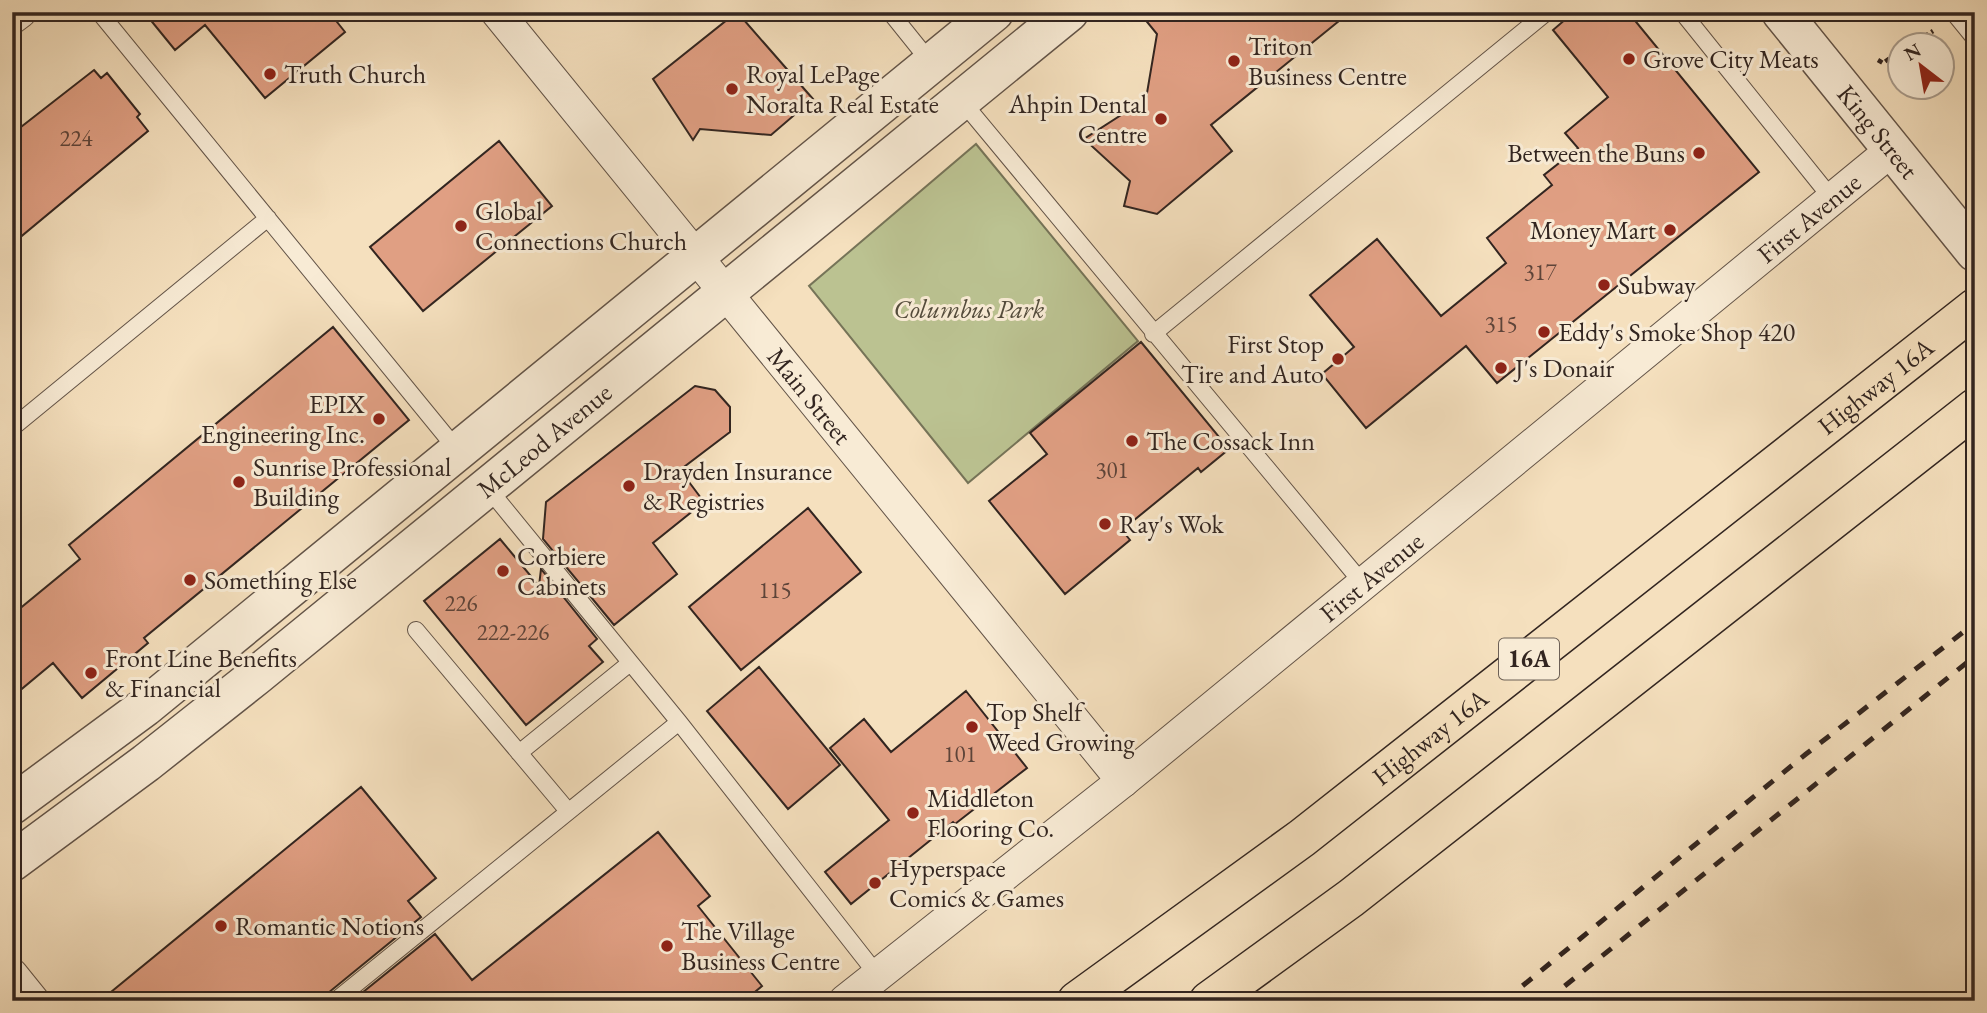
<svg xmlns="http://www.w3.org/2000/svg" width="1987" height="1013" font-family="'EB Garamond',serif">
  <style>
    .park { fill: #bbc291; stroke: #767458; stroke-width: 2 }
    .building { fill: #e09f83; stroke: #322520; stroke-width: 2 }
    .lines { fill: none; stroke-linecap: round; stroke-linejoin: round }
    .service-casing { stroke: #635448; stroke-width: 18 }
    .minor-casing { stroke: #635448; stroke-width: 34 }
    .tertiary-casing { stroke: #635448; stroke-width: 41 }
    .primary-casing { stroke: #322520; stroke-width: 41 }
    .path { stroke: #322520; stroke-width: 4.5; stroke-dasharray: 5 3.5; stroke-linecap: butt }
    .service { stroke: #f8ebd5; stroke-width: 16 }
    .minor { stroke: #f8ebd5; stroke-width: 32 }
    .tertiary { stroke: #f8ebd5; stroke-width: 38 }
    .primary { stroke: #f5e0be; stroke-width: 38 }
    .rail { stroke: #322520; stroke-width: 5; stroke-dasharray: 12 12; stroke-linecap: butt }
    .poi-dot { fill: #8f2418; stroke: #f8ebd5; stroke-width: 2.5 }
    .labels { text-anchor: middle; stroke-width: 6; stroke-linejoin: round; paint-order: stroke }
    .number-label { font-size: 23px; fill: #5e4439 }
    .shield { fill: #f8ebd5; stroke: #6d6056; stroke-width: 2 }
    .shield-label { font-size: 24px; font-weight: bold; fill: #322520 }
    .poi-label { font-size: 26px; fill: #322520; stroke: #f8ebd5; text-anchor: start }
    .street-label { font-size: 26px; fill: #322520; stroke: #f8ebd5 }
    .park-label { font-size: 26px; font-style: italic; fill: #544c3c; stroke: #f8ebd5 }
  </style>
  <rect width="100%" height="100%" fill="#f5e0be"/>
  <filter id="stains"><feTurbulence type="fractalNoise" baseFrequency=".00286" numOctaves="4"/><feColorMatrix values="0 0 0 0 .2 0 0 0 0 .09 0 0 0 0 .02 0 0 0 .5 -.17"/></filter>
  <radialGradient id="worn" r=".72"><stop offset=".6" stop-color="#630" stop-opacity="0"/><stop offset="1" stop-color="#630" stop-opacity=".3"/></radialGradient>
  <!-- park -->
  <path class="park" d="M 976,144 L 1138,341 L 968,483 L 809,286 Z"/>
  <!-- building -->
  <path class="building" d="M 144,12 L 329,12 L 345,32 L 265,98 L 205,25 L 175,50 Z
    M 737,12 L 813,99 L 771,135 L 700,129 L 693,140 L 653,79 Z
    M 1139,12 L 1350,12 L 1211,125 L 1232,151 L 1157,214 L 1124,206 L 1130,181 L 1084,139 L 1146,99 L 1157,34 Z
    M 1574,12 L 1628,12 L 1759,172 L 1497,383 L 1466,346 L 1366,428 L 1322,374 L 1354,347 L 1310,295 L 1377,239 L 1441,316 L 1506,263 L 1487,238 L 1552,185 L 1544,175 L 1578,148 L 1565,133 L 1608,97 L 1553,30 Z
    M 94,70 L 101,78 L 107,73 L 140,114 L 137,117 L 148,131 L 12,244 L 12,134 Z
    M 499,141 L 552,206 L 423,311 L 370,247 Z
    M 333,327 L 409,420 L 144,638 L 148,643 L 82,698 L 53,663 L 12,697 L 12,615 L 80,559 L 69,545 Z
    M 1141,342 L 1229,449 L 1201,472 L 1198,468 L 1122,530 L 1130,540 L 1065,594 L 989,501 L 1047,454 L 1030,433 Z
    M 695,386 L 715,390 L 730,407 L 730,432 L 680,470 L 704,502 L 653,543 L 677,574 L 614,625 L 543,539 L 546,502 Z
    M 808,508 L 861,572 L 741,670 L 689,607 Z
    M 500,539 L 539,586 L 541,569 L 597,639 L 589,646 L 603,662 L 526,725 L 424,601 Z
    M 759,667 L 840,765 L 788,809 L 707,711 Z
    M 966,691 L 1027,768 L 955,824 L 953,822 L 851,904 L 825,872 L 889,820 L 830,748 L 864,719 L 891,752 Z
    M 361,787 L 436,878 L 408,901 L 421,917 L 328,993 L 325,1001 L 100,1001 Z
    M 658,832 L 710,896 L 698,906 L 762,986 L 744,1001 L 352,1001 L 435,934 L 472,980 Z"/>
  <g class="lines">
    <!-- service casing -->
    <g class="service-casing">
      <path id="service" d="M 99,12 L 458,451
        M 890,12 L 931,63
        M 1682,12 L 1833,200
        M 1953,12 L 1975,39
        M 961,100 L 1364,585
        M 1153,334 L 1547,12
        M 12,428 L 268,218
        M 487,487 L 679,722 L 879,977
        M 416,630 L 568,811
        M 519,753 L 630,663
        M 335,1001 L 679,722"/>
    </g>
    <!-- minor casing -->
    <g class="minor-casing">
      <g id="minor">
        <path id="s1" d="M 497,12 L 1123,781"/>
        <path d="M 12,18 L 20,12"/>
        <path d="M 12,975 L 33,1001"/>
        <path id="s2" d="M 845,1001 L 1123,781 L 1893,149"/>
      </g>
    </g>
    <!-- tertiary casing -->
    <g class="tertiary-casing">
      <g id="tertiary">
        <path id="s3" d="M 1781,12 L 1975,252"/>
        <path d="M 12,805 L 145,707 L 994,12"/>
        <path id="s4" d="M 12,862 L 146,763 L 256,676 L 1069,12"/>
      </g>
    </g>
    <!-- primary casing -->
    <g class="primary-casing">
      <g id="primary">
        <path id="s5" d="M 1077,1001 L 1302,838 L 1975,308"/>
        <path d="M 1209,1001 L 1351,898 L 1975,408"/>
      </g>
    </g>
    <!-- path -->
    <path class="path" d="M 1910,46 L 1933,31
      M 1878,60 L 1883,63 L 1899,52"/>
    <!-- service -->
    <use href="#service" class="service"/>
    <!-- minor -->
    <use href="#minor" class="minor"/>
    <!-- tertiary -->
    <use href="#tertiary" class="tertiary"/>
    <!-- primary -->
    <use href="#primary" class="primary"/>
    <!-- rail -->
    <path class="rail" d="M 1504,1001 L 1806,754 L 1975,623
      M 1546,1001 L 1975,656"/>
  </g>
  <!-- markers -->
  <g class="poi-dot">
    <circle cx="1629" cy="59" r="7"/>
    <circle cx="1234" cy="61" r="7"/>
    <circle cx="270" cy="74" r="7"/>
    <circle cx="732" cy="89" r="7"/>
    <circle cx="1161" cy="119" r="7"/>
    <circle cx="1699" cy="153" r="7"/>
    <circle cx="461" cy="226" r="7"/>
    <circle cx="1670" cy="230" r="7"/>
    <circle cx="1604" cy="285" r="7"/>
    <circle cx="1544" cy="332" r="7"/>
    <circle cx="1338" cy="359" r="7"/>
    <circle cx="1501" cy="368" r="7"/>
    <circle cx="379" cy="419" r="7"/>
    <circle cx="1132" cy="441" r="7"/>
    <circle cx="239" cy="482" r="7"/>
    <circle cx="629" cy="486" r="7"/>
    <circle cx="1105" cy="524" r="7"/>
    <circle cx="503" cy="571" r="7"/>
    <circle cx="190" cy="580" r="7"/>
    <circle cx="91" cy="673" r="7"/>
    <circle cx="972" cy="727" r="7"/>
    <circle cx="913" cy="813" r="7"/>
    <circle cx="875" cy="883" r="7"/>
    <circle cx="221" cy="926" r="7"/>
    <circle cx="667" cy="946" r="7"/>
  </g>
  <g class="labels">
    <!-- number labels -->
    <g class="number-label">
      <text x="76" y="146">224</text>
      <text x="1540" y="280">317</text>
      <text x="1501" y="332">315</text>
      <text x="1112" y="478">301</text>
      <text x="775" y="598">115</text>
      <text x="461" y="611">226</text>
      <text x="513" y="640">222-226</text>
      <text x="960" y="762">101</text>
    </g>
    <!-- shield labels -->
    <rect class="shield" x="1499" y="638.5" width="60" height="41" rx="5"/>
    <g class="shield-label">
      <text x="1529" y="667">16A</text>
    </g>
    <!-- poi labels -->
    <g class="poi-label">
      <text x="1248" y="55">Triton<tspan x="1248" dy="30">Business Centre</tspan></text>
      <text x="1643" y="68">Grove City Meats</text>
      <text x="284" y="83">Truth Church</text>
      <text x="746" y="83">Royal LePage<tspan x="746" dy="30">Noralta Real Estate</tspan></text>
      <text x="1147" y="113" text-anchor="end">Ahpin Dental<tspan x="1147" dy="30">Centre</tspan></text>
      <text x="1685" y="162" text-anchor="end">Between the Buns</text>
      <text x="475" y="220">Global<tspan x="475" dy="30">Connections Church</tspan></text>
      <text x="1656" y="239" text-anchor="end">Money Mart</text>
      <text x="1618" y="294">Subway</text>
      <text x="1558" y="341">Eddy's Smoke Shop 420</text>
      <text x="1324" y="353" text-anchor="end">First Stop<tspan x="1324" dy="30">Tire and Auto</tspan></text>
      <text x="1515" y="377">J's Donair</text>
      <text x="365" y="413" text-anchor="end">EPIX<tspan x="365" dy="30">Engineering Inc.</tspan></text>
      <text x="1146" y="450">The Cossack Inn</text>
      <text x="253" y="476">Sunrise Professional<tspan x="253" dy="30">Building</tspan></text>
      <text x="643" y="480">Drayden Insurance<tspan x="643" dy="30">&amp; Registries</tspan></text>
      <text x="1119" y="533">Ray's Wok</text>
      <text x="517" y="565">Corbiere<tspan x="517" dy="30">Cabinets</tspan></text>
      <text x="204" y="589">Something Else</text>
      <text x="105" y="667">Front Line Benefits<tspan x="105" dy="30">&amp; Financial</tspan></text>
      <text x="986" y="721">Top Shelf<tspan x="986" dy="30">Weed Growing</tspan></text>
      <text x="927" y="807">Middleton<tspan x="927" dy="30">Flooring Co.</tspan></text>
      <text x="889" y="877">Hyperspace<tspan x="889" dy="30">Comics &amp; Games</tspan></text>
      <text x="235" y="935">Romantic Notions</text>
      <text x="681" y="940">The Village<tspan x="681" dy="30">Business Centre</tspan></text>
    </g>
    <!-- street labels -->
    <g class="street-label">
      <text dy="9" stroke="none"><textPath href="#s3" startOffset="154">King Street</textPath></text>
      <text dy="9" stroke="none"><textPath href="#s2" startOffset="1242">First Avenue</textPath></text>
      <text dy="9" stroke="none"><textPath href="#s5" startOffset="1008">Highway 16A</textPath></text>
      <text dy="9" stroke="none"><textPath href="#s1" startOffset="495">Main Street</textPath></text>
      <text dy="9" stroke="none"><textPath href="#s4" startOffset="679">McLeod Avenue</textPath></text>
      <text dy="9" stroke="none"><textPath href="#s2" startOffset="676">First Avenue</textPath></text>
      <text dy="9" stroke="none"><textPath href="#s5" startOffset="441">Highway 16A</textPath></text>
    </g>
    <!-- park labels -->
    <g class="park-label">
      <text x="969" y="318">Columbus Park</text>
    </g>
  </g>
  <!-- margin -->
  <rect width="1987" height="1013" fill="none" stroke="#f5e0be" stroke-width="42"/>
  <rect x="14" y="14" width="1959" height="985" fill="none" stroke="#322520" stroke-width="3.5"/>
  <rect x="21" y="21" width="1945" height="971" fill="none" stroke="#322520" stroke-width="2"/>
  <!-- north arrow -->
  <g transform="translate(1921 66) rotate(329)"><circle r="33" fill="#f8ebd5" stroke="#a99c8d" stroke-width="2"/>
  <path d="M0-5L12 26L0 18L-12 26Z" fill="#8f2418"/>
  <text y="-10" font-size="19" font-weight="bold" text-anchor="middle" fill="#322520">N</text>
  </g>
  <rect width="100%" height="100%" filter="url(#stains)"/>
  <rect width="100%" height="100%" fill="url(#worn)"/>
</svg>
